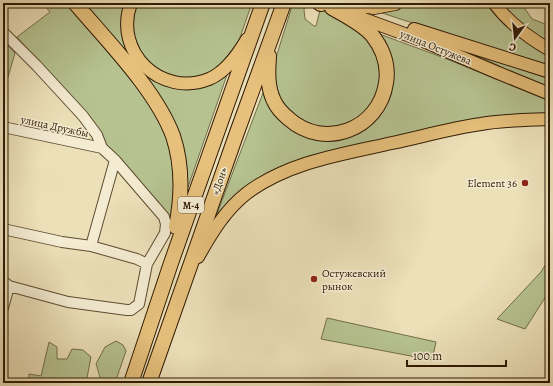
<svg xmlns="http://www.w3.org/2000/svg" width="553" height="386" font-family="Alegreya,serif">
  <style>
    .green { fill: #b6c391; stroke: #726e4a }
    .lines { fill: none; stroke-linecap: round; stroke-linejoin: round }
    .minor-casing { stroke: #5e4c30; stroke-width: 12 }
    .major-casing { stroke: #2f1a03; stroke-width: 14 }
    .highway-casing { stroke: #2f1a03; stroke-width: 16 }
    .minor { stroke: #f3ebd2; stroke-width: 10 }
    .major { stroke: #e6c07c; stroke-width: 12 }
    .highway { stroke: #e6c07c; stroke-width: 14 }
    .poi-dot { fill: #8f2418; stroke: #f3ebd2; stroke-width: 1.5 }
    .labels { text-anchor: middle; stroke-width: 3; stroke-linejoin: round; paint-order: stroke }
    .shield { fill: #f3ebd2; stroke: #6a5941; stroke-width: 1 }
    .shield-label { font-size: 10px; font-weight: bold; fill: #2f1a03 }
    .street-label { font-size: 11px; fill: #2f1a03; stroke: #f3ebd2 }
    .poi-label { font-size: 11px; fill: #2f1a03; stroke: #f3ebd2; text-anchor: end }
  </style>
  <rect width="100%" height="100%" fill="#ece0b9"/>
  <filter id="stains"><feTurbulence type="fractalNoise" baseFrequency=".005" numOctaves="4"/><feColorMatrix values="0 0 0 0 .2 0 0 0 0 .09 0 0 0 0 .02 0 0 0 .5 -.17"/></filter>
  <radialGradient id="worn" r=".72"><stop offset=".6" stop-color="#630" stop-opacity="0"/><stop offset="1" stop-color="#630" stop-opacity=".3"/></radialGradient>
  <!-- green -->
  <path class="green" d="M 43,3 L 252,3 L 188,187 L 171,218 L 110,152 L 81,108 L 17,37 L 50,12 Z
    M 293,3 L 305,3 L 304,10 L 305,19 L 314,26 L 316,26 L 320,10 L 374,32 L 447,59 L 540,97 L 550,101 L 550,115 L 303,160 L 215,219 L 274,64 Z
    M 376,3 L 489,3 L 550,55 L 550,68 L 379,12 Z
    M 499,3 L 521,3 L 532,19 L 550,26 L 550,44 L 528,31 Z
    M 3,40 L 15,53 L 8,77 L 3,75 Z
    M 474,54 L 550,79 L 550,88 L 522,77 Z
    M 550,257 L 550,290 L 525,329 L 497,319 L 541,272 Z
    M 327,318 L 436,342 L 432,360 L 321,339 Z
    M 116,341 L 123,345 L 126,351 L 115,383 C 97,383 101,377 96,364 L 105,347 Z
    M 49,342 L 57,347 L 57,359 L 67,359 L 72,349 L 83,350 L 91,357 L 86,383 L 28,383 L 29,374 L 41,376 Z"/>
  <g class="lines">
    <!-- minor casing -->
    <g class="minor-casing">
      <path id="minor" d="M 3,32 L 37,66 L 83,116 L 97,135 L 102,148 L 115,160 L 164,217 L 166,224 L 165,233 L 147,264
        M 3,127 L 102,148
        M 3,229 L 62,242 L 91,246 L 137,259 L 147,264 L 139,304 L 131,310 L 127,310 L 68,302 L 9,286 L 3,281
        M 91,246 L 115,160
        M 3,308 L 9,286"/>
    </g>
    <!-- major casing -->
    <g class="major-casing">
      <path id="major" d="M 131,3 C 113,52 161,98 209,79 C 226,72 238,54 247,39
        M 343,3 L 361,10
        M 494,3 C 509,23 529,38 550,50
        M 350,14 L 421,40 L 496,72 L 550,94
        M 414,29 L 550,72
        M 198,257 C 211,234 225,210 247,193 C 288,162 343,154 392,143 C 421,137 451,128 481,124 C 503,120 527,120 550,119"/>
    </g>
    <!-- highway casing -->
    <g class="highway-casing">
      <path id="highway" d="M 75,3 C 107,41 156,90 173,136 C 183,166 182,197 176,227
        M 319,3 L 321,4
        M 352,3 L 374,7 L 395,3
        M 269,56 C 268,71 267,87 274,101 C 277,108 283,114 289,119 C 324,150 379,130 386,83 C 389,65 383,49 372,35 C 361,23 346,16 332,8
        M 131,383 L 171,263 L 263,3
        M 149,383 L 235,138 L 284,3"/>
    </g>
    <!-- minor -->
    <use href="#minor" class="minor"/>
    <!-- major -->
    <use href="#major" class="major"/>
    <!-- highway -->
    <use href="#highway" class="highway"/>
  </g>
  <!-- markers -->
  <g class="poi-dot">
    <circle cx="525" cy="183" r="4"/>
    <circle cx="314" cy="279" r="4"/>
  </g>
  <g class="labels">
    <!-- shield labels -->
    <rect class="shield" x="178" y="197" width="26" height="16" rx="3"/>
    <g class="shield-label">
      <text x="191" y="209">М-4</text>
    </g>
    <!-- street labels -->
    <g class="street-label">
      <text transform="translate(436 47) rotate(22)" y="4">улица Остужева</text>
      <text transform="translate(55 126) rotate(12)" y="4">улица Дружбы</text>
      <text transform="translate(219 181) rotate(-71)" y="4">«Дон»</text>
    </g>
    <!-- poi labels -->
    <g class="poi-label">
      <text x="517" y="187">Element 36</text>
      <text x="322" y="277" text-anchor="start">Остужевский<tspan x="322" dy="13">рынок</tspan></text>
    </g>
  </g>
  <!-- margin -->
  <rect width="553" height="386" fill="none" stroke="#ece0b9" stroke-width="16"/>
  <rect x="4" y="4" width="545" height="378" fill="none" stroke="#2f1a03" stroke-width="2"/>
  <rect x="8" y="8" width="537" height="370" fill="none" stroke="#2f1a03"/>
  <!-- north arrow -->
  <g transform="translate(515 38) rotate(195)" stroke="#f3ebd2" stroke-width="3" paint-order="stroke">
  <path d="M0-3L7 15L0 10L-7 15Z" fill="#2f1a03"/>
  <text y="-6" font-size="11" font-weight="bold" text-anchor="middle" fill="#2f1a03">С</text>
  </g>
  <!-- scale -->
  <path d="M407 360v6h99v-6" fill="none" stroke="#2f1a03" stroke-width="2"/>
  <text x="413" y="360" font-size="12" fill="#2f1a03" stroke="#f3ebd2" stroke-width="3" paint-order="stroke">100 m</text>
  <rect width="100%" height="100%" filter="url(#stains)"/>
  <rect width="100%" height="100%" fill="url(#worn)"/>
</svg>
